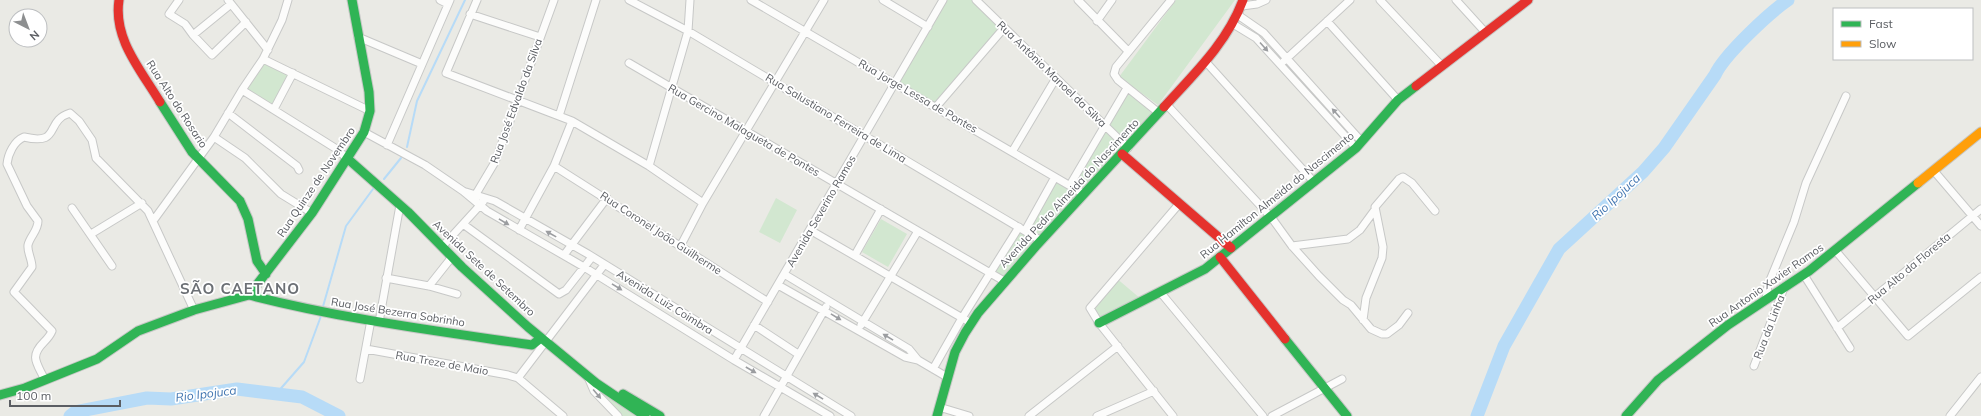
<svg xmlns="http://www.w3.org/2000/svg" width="1981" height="416" font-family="Mulish,sans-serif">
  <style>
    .green { fill: #d2e7d0 }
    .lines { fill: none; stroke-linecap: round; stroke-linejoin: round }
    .stream { stroke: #b7dbf7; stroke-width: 2 }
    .river { stroke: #b7dbf7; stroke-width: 13 }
    .street-casing { stroke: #c7c8c7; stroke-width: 9 }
    .fast-casing { stroke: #c6c7c5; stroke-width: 11 }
    .slow-casing { stroke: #c6c7c5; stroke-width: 11 }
    .jam-casing { stroke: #c6c7c5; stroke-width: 11 }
    .street { stroke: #fcfcfb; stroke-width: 7 }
    .fast { stroke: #30b455; stroke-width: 9 }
    .slow { stroke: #ff9f0a; stroke-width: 9 }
    .jam { stroke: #e5322d; stroke-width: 9 }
    .oneway { fill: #9b9da0 }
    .labels { text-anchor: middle; stroke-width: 3.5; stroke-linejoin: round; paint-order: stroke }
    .street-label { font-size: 11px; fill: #5b5e63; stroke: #fff }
    .water-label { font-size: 12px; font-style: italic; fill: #3f74b0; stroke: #fff }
    .district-label { font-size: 15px; font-weight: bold; letter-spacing: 1px; fill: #6c7075; stroke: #fff }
  </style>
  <rect width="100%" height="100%" fill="#eaeae5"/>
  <!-- green -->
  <path class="green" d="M 943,0 L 976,0 L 1004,28 L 936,107 L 895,83 Z
    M 1176,0 L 1235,0 L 1158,105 L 1119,77 Z
    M 263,61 L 289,74 L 273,107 L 245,89 Z
    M 1127,88 L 1159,113 L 1005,283 L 989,274 L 1017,227 L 1024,231 L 1057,178 L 1068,185 Z
    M 776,198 L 797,210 L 780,243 L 759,232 Z
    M 881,219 L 907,234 L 888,267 L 862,252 Z
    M 1115,277 L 1141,299 L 1096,320 L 1088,310 Z
    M 604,388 L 639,416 L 615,416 L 597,396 Z"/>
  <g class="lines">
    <!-- stream -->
    <path class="stream" d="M 407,147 L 417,101 L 465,0
      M 384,179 L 401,158
      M 322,310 L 346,226 L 373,189
      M 276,394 L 304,362 L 321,316"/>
    <!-- river -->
    <path class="river" d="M 70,416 L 75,412 L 147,398 L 171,399 L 237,389 L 302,397 L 339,416
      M 1477,416 L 1504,346 L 1559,249 L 1643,172 L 1664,148 L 1715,75 C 1724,55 1769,13 1788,0"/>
    <!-- street casing -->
    <g class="street-casing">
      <path id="street" d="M 179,0 L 169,14 L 185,24 L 193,35 L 212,55 L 246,22
        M 228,0 L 268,50
        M 440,0 L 448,4
        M 477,0 L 446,73 L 572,121 L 649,166 L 703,203
        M 629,0 L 688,31 L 1040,240
        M 751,0 L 1084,194
        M 883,0 L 928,27
        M 976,0 L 1128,148
        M 1078,0 L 1128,51
        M 1380,0 L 1442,66
        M 1456,0 L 1486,33
        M 1242,6 L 1257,4 L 1266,0
        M 470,14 L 540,37
        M 1238,15 L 1264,33 L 1362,142
        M 1097,21 L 1112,0
        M 1327,21 L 1398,100
        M 1233,24 L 1256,38 L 1356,148
        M 193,35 L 231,4
        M 358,37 L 422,64
        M 263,59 L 370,111
        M 1284,61 L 1350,0
        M 1206,62 L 1314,182
        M 629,63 L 1004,281
        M 242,90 L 335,148 L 348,159
        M 1167,105 L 1271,217 L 1292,246 L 1319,276 L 1343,300 L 1351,305 L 1371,329 L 1382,334 L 1387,334 L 1399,325 L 1408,313
        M 936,107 L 1004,28
        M 274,109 L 293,73
        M 228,113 L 297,166 L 299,170
        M 1159,113 L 1118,80 L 1114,74 L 1116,67 L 1171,0
        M 559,116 L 596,0
        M 364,132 L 425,165 L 463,191 L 487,211 L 584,267 L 734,360 L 830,416
        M 214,137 L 245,158 L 281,194 L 312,213
        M 387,145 L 450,0
        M 1012,152 L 1056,78
        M 554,166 L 768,302
        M 649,166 L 688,31 L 690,0
        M 1934,171 L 1981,226
        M 1070,185 L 1127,88
        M 466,192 L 495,201 L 588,254 L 851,416
        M 473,199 L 495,162 L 554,0
        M 72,208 L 112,266
        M 153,221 L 214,137 L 242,90 L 263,59 L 282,20 L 288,0
        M 463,224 L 559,294 L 566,290 L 592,257
        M 519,230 L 554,166 L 572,121
        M 810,230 L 971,323
        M 1025,231 L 1055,177
        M 91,234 L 142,203
        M 681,245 L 703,203 L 824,0
        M 1292,246 L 1348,239 L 1360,230 L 1374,211
        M 442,247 L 483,202
        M 1835,250 L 1908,336 L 1981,277
        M 564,255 L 607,198
        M 855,255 L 881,209
        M 784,274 L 909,349 L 918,360 L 947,377
        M 1804,275 L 1850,348
        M 386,278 L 429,286 L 457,294
        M 778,285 L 905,357 L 918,360
        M 429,286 L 452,257
        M 1161,293 L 1263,416
        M 1766,300 L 1768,285 L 1794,222 L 1806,183 L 1846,96
        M 1363,320 L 1366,298 L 1382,258 L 1383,247 L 1375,207 L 1399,179 L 1403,177 L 1412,183 L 1435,211
        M 379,322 L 400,205
        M 754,325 L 798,354
        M 861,325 L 918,231
        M 1837,328 L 1981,209
        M 366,349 L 508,375 L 518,378 L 563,416
        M 734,360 L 943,0
        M 1754,366 L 1784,288
        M 933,369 L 962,318 L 1019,227
        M 588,377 L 594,391 L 618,416
        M 518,378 L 604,265
        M 360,379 L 371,320
        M 45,380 C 37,363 29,357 44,342 C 47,339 50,336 52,331 L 14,292 L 32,267 C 32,259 27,252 28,245 C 30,236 38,231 38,221 L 27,206 L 7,164 C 8,154 14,141 24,137 C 62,146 44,121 70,113 L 79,121 L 92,140 L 96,158 L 148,211 L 194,310
        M 939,407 L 969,416
        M 764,416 L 826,307
        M 1029,416 L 1118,346
        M 1097,416 L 1154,391
        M 1173,416 L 1099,323 L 1090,308 L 1179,204
        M 1272,416 L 1342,379
        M 1950,416 L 1981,377"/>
    </g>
    <!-- fast casing -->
    <g class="fast-casing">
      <path id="fast" d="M 160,102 L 192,152 L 240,201 L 248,219 L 257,261 L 266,274
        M 348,159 L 408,212 L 462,267 L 528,327 L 596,383 L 645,416
        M 249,295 L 312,213 L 364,132 L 370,111 L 369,92 L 352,0
        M 249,295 C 342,319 437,331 532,345 L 541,338
        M 1099,323 L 1205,269 L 1356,148 L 1398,100 L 1416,86
        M 1285,339 L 1347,416
        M 623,394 L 660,416
        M 0,395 L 25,388 L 97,359 L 138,331 L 194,310 L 249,295
        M 937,416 L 955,352 L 965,333 L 978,313 L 1036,246 L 1164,107
        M 1626,416 L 1658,380 L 1728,325 L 1809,271 L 1918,183"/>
    </g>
    <!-- slow casing -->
    <g class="slow-casing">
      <path id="slow" d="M 1918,183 L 1981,132"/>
    </g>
    <!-- jam casing -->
    <g class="jam-casing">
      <path id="jam" d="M 119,0 C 113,39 141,70 160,102
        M 1416,86 L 1528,0
        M 1164,107 C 1194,74 1227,43 1243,0
        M 1122,154 L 1231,248
        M 1220,257 L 1285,339"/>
    </g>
    <!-- street -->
    <use href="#street" class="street"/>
    <!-- fast -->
    <use href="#fast" class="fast"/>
    <!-- slow -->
    <use href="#slow" class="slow"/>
    <!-- jam -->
    <use href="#jam" class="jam"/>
  </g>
  <!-- one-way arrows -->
  <defs><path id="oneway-solid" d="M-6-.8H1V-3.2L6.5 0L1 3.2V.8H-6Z"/></defs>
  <g class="oneway">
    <use href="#oneway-solid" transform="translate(1264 47) rotate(48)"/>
    <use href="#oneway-solid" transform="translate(1336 113) rotate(-132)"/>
    <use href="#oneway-solid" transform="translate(504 222) rotate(31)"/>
    <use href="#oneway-solid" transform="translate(551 234) rotate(-151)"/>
    <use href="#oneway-solid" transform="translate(617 287) rotate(32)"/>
    <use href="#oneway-solid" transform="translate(836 317) rotate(31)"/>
    <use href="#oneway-solid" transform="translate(888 337) rotate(-149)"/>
    <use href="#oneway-solid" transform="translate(751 370) rotate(30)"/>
    <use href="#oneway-solid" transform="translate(597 394) rotate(50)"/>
    <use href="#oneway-solid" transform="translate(818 396) rotate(-149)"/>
  </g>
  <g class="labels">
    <!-- street labels -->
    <g class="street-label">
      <text transform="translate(1052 74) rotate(44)" y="4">Rua Antônio Manoel da Silva</text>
      <text transform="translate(918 96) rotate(30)" y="4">Rua Jorge Lessa de Pontes</text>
      <text transform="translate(516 101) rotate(-70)" y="4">Rua José Edvaldo da Silva</text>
      <text transform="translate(177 104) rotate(57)" y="4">Rua Alto do Rosario</text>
      <text transform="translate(836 118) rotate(31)" y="4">Rua Salustiano Ferreira de Lima</text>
      <text transform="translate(744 130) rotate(30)" y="4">Rua Gercino Malagueta de Pontes</text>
      <text transform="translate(316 182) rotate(-56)" y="4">Rua Quinze de Novembro</text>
      <text transform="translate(1069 193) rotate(-47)" y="4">Avenida Pedro Almeida do Nascimento</text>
      <text transform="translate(1277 195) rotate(-39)" y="4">Rua Hamilton Almeida do Nascimento</text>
      <text transform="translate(821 211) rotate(-60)" y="4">Avenida Severino Ramos</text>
      <text transform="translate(661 233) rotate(33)" y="4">Rua Coronel João Guilherme</text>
      <text transform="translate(484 268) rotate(43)" y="4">Avenida Sete de Setembro</text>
      <text transform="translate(1909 268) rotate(-40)" y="4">Rua Alto da Floresta</text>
      <text transform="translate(1766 285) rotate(-35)" y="4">Rua Antonio Xavier Ramos</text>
      <text transform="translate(665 302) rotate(32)" y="4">Avenida Luiz Coimbra</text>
      <text transform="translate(398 312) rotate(9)" y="4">Rua José Bezerra Sobrinho</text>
      <text transform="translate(1769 327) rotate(-69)" y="4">Rua da Linha</text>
      <text transform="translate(442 363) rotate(10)" y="4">Rua Treze de Maio</text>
    </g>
    <!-- water labels -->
    <g class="water-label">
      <text transform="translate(1616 197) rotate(-43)" y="4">Rio Ipojuca</text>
      <text transform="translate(206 394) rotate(-7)" y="4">Rio Ipojuca</text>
    </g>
    <!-- district labels -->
    <g class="district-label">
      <text x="240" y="294">SÃO CAETANO</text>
    </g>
  </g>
  <!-- legend -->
  <rect x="1833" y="8" width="140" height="52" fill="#ffffff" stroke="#bdbfc1"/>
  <rect x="1841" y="21" width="20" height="6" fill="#30b455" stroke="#bdbfc1"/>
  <text x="1869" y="28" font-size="12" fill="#5b5e63">Fast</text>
  <rect x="1841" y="41" width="20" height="6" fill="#ff9f0a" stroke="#bdbfc1"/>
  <text x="1869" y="48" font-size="12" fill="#5b5e63">Slow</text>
  <!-- north arrow -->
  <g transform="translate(28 28) rotate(138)"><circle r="19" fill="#ffffff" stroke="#bdbfc1"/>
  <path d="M0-3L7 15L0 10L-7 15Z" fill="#8d8f90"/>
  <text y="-6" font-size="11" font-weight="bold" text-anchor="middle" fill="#5b5e63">N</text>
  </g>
  <!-- scale -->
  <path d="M10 400v6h110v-6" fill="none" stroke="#5b5e63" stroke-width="2"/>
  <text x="16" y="400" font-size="12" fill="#5b5e63" stroke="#ffffff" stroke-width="3" paint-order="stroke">100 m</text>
</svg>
